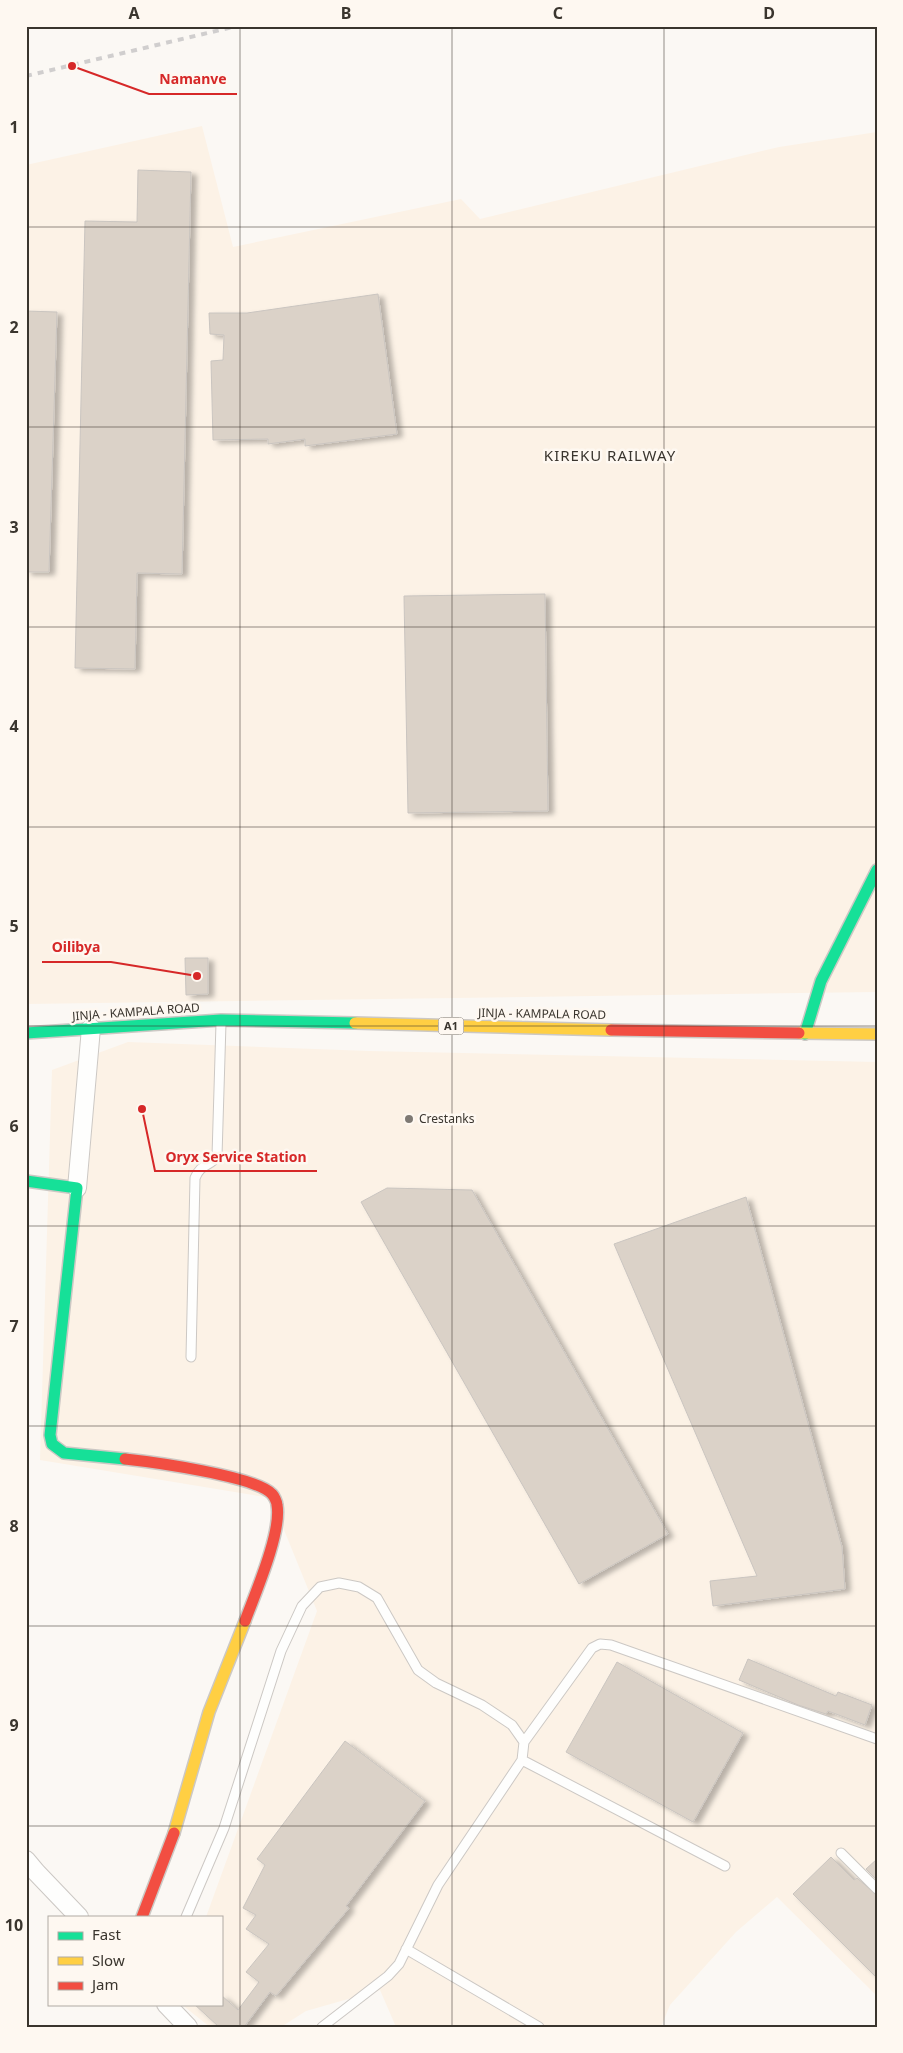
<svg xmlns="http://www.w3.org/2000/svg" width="903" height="2053" font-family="'Noto Sans',sans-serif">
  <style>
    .built { fill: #fcf2e6 }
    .building { fill: #dbd2c8; stroke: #cac5c0; filter: url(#shadow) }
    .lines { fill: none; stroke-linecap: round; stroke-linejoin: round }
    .lane-casing { stroke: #ccc8c4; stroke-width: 11 }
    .street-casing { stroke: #ccc8c4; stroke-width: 20 }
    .fast-casing { stroke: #ccc8c4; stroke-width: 14 }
    .slow-casing { stroke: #ccc8c4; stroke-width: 14 }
    .jam-casing { stroke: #ccc8c4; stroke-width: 14 }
    .lane { stroke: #fefefd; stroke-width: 9 }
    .street { stroke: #fefefd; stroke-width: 18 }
    .fast { stroke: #16e098; stroke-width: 11 }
    .slow { stroke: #ffcf43; stroke-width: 11 }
    .jam { stroke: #f24e42; stroke-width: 11 }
    .rail { stroke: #d0cece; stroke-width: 4; stroke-dasharray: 6 6; stroke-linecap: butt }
    .grid { fill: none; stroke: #3a352e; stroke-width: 1; stroke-opacity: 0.55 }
    .poi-dot { fill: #7e7973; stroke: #fef8f1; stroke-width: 2 }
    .labels { text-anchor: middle; stroke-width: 5; stroke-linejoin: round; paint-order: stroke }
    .shield { fill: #fef8f1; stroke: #757068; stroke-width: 1 }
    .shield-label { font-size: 11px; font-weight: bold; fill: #3a352e }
    .street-label { font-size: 12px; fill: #3a352e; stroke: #fef8f1 }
    .poi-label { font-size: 12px; fill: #3a352e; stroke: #fef8f1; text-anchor: start }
    .quarter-label { font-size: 15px; letter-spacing: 1px; fill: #3a352e; stroke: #fef8f1 }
    .leader { fill: none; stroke: #d62828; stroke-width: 2 }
    .callout-dot { fill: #d62828; stroke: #fef8f1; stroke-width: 2 }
    .callout-label { font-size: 14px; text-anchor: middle; font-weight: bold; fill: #d62828; stroke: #fef8f1; stroke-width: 5; stroke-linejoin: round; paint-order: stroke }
    .neatline { fill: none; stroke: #3a352e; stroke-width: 2 }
    .grid-label { font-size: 16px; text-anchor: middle; font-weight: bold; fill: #3a352e }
  </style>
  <defs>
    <filter id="shadow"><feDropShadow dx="5.5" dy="3" stdDeviation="2.5" flood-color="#0004"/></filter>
  </defs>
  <rect width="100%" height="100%" fill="#fbf8f4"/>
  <!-- built -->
  <path class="built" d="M 202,126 L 233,247 L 461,199 L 480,219 L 779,147 L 877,132 L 877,992 L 26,1004 L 26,165 Z
    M 128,1042 L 369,1051 L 877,1062 L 877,1996 L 777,1897 L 736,1932 L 670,2005 L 661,2027 L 396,2027 L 380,1990 L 306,2011 L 281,2027 L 210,2027 L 181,2004 L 221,2004 L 221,1917 L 206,1917 L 317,1611 L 271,1498 L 40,1460 L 52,1070 Z"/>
  <!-- building -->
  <path class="building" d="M 138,170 L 191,172 L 182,574 L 137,573 L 135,669 L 75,668 L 85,221 L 137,222 Z
    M 378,294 L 397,434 L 305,446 L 305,439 L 268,444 L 268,439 L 213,440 L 211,361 L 223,360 L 224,335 L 210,334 L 209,313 L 247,313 Z
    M 26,311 L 57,312 L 49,572 L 26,572 Z
    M 545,594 L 548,811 L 408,813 L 404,596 Z
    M 185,958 L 208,958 L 208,994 L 186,995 Z
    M 387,1188 L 472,1190 L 668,1534 L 579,1584 L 361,1202 Z
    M 746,1197 L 842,1547 L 845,1589 L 713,1606 L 710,1581 L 757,1576 L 614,1244 Z
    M 748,1659 L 836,1696 L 838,1692 L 872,1705 L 865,1725 L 828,1711 L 826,1714 L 798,1705 L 739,1680 Z
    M 617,1662 L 743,1733 L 693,1822 L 566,1752 Z
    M 345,1741 L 425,1801 L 346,1906 L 349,1908 L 276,1996 L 270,1992 L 244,2027 L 219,2027 L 194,2004 L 221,2004 L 221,1995 L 238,2010 L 259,1982 L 246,1972 L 269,1944 L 246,1929 L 256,1915 L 243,1908 L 265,1865 L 257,1859 Z
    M 831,1857 L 854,1880 L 857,1878 L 877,1895 L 877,1978 L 793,1894 Z
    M 877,1859 L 877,1880 L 866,1869 Z"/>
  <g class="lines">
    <!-- lane casing -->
    <g class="lane-casing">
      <path id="lane" d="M 191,1357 L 195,1178 C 201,1163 210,1167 217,1156 L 221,1023
        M 524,1742 L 592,1648 L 600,1644 L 611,1645 L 877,1739
        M 841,1853 L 877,1889
        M 186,1917 L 224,1828 L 281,1651 L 302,1606 L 320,1587 L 339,1583 L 359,1587 L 377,1598 L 418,1670 L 436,1683 L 482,1705 L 512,1725 L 524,1742 L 522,1760
        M 406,1949 L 539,2027
        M 322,2027 L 388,1976 L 399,1964 L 438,1885 L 522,1760 L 725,1866"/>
    </g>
    <!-- street casing -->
    <g class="street-casing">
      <path id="street" d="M 77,1188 L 91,1028
        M 26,1860 L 36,1872 L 79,1917
        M 166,2004 L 188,2027"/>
    </g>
    <!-- fast casing -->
    <g class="fast-casing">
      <path id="fast" d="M 26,1033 L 221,1020 L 355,1023
        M 805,1034 L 821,981 L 877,870
        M 26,1181 L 77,1188 L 50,1435 L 52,1444 L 64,1453 L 125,1459"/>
    </g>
    <!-- slow casing -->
    <g class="slow-casing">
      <path id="slow" d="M 355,1023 L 611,1030
        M 799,1033 L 877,1034
        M 174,1833 L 209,1712 L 245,1621"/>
    </g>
    <!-- jam casing -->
    <g class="jam-casing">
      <path id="jam" d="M 611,1030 L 799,1033
        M 125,1459 C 153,1462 255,1476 272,1494 C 274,1496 277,1502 277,1505 C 282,1532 255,1594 245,1621
        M 142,1917 L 174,1833"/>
    </g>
    <!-- lane -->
    <use href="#lane" class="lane"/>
    <!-- street -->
    <use href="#street" class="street"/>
    <!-- fast -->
    <use href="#fast" class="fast"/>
    <!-- slow -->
    <use href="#slow" class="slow"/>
    <!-- jam -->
    <use href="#jam" class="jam"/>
    <!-- rail -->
    <path class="rail" d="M 26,76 L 237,26"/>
  </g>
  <!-- grid -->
  <path class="grid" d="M 240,26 L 240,2027M 452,26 L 452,2027M 664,26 L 664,2027M 26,227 L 877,227M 26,427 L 877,427M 26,627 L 877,627M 26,827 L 877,827M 26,1026 L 877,1026M 26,1226 L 877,1226M 26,1426 L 877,1426M 26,1626 L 877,1626M 26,1826 L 877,1826"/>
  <!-- markers -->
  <circle class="poi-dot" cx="409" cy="1119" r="5"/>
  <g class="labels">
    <!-- shield labels -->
    <rect class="shield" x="438.5" y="1017.5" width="25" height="17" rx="4"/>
    <g class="shield-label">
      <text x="451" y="1030">A1</text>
    </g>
    <!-- street labels -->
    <g class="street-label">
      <text transform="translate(136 1012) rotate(-4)" y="4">JINJA - KAMPALA ROAD</text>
      <text transform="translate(542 1014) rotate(1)" y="4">JINJA - KAMPALA ROAD</text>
    </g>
    <!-- poi labels -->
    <g class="poi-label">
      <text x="419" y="1123">Crestanks</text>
    </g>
    <!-- quarter labels -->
    <g class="quarter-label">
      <text x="610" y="461">KIREKU RAILWAY</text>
    </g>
  </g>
  <!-- callouts -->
  <path class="leader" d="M72 66L149 94H237M197 976L111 962H42M142 1109L155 1171H317"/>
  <g class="callout-dot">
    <circle cx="72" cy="66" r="5"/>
    <circle cx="197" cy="976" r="5"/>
    <circle cx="142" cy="1109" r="5"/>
  </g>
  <g class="callout-label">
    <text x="193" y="84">Namanve</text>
    <text x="76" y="952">Oilibya</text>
    <text x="236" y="1162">Oryx Service Station</text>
  </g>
  <!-- border -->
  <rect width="903" height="2053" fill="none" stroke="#fef8f1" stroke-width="55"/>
  <!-- legend -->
  <rect x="48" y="1916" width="175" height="90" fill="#fef8f1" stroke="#b0aaa3"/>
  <rect x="58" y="1932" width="25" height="8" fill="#16e098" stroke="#b0aaa3"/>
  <text x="92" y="1940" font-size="15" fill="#3a352e">Fast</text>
  <rect x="58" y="1957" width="25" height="8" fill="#ffcf43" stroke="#b0aaa3"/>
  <text x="92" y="1966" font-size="15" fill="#3a352e">Slow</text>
  <rect x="58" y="1982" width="25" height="8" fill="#f24e42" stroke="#b0aaa3"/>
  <text x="92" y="1990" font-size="15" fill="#3a352e">Jam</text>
  <rect x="28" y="28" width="848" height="1998" class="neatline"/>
  <g class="grid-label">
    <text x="134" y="19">A</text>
    <text x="346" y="19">B</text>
    <text x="558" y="19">C</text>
    <text x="769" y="19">D</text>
    <text x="14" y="133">1</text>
    <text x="14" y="333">2</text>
    <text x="14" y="533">3</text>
    <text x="14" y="732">4</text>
    <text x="14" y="932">5</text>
    <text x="14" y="1132">6</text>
    <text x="14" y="1332">7</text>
    <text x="14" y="1532">8</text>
    <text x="14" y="1731">9</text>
    <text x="14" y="1931">10</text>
  </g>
</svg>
